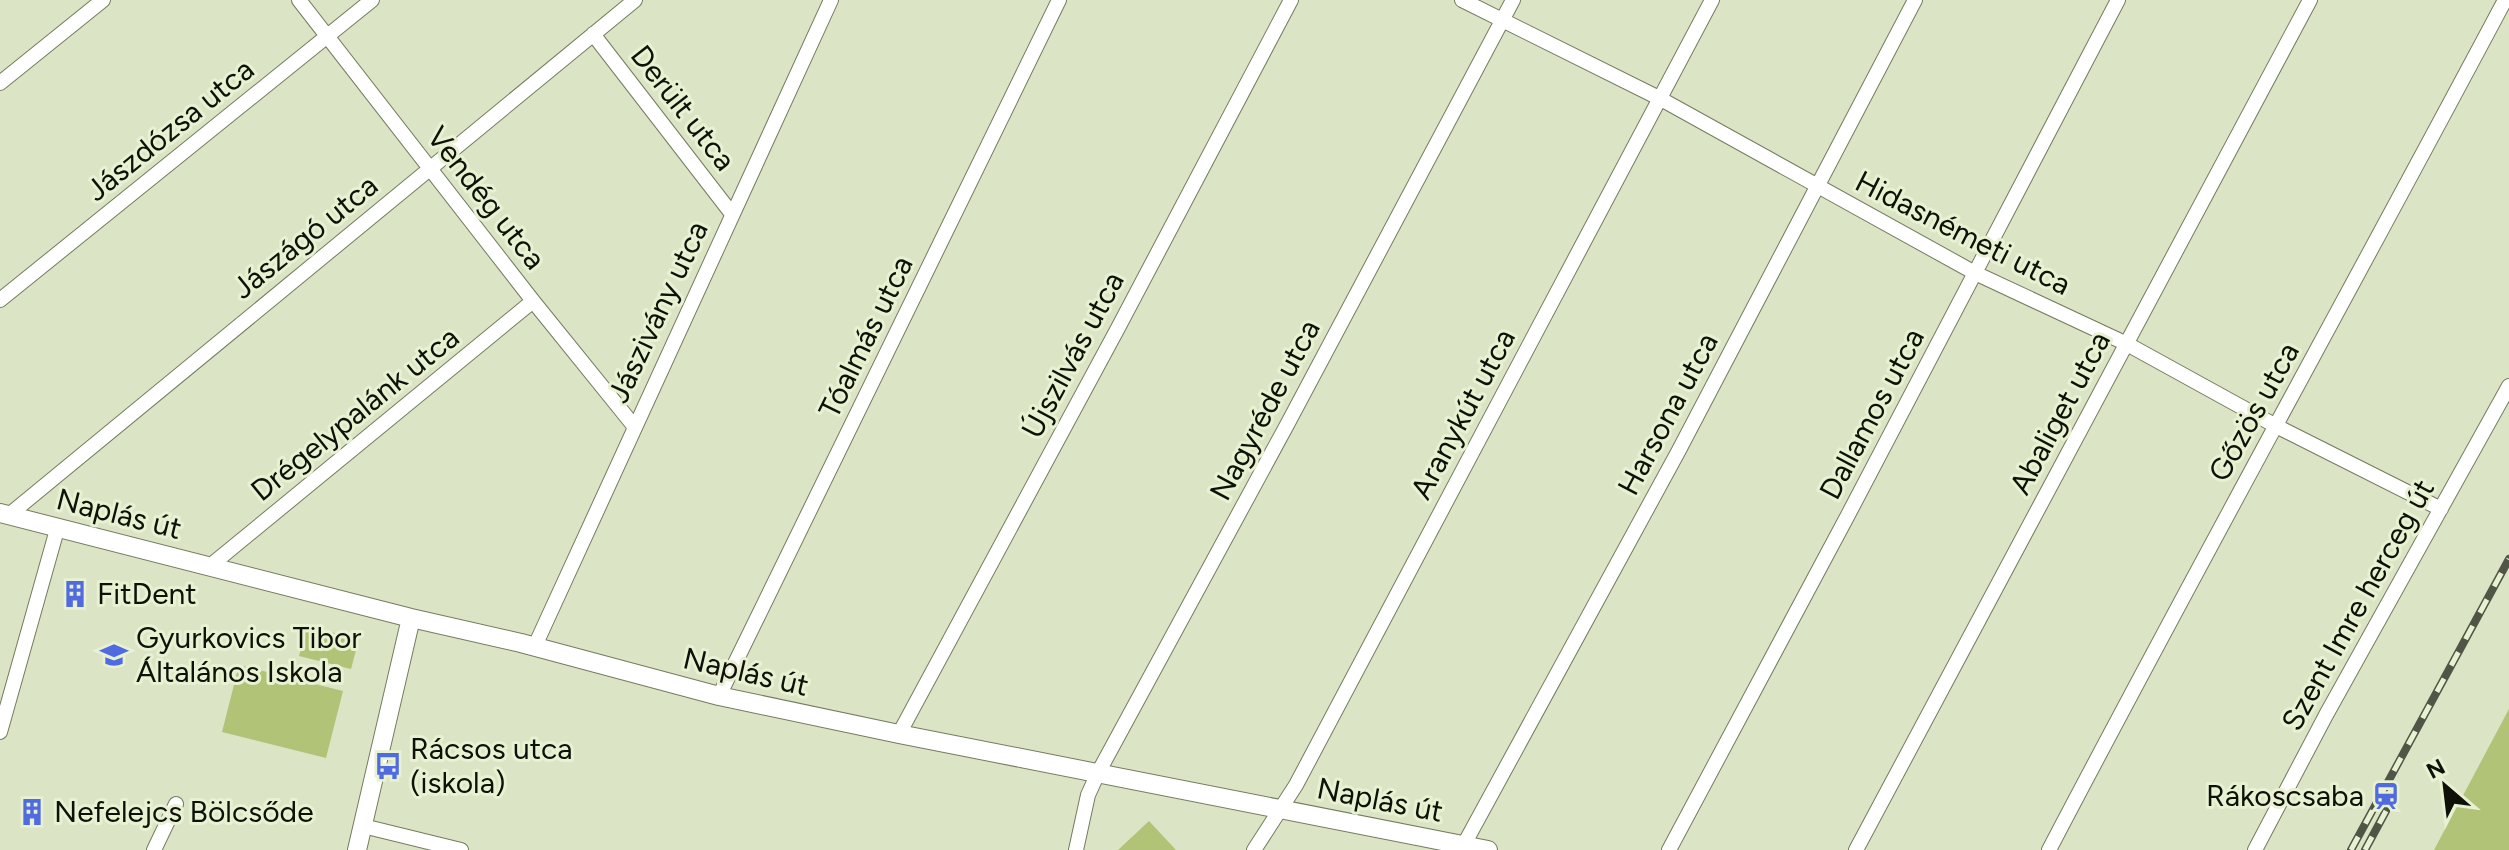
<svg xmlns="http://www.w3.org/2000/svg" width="2509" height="850" font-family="Figtree,sans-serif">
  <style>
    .green { fill: #b0c377 }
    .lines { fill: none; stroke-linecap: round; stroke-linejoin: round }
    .minor-casing { stroke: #747c5f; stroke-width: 16 }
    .tertiary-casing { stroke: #747c5f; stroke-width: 20 }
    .minor { stroke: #fff; stroke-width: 14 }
    .tertiary { stroke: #fff; stroke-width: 18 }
    .rail-casing { stroke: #505545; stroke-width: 8 }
    .rail { stroke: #e8f2d2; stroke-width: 5; stroke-dasharray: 15; stroke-linecap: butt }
    .labels { text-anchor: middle; stroke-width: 6; stroke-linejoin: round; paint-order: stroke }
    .street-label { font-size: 30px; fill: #0e1107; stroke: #e8f2d2 }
    .poi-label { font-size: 30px; fill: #0e1107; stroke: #e8f2d2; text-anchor: start }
  </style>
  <rect width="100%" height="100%" fill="#dbe4c5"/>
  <!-- green -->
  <path class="green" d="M 307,626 L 359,639 L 351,669 L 299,656 Z
    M 239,665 L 343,691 L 326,758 L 222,732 Z
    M 2509,709 L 2509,850 L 2434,850 Z
    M 1149,821 L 1176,850 L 1118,850 Z"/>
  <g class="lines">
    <!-- minor casing -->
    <g class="minor-casing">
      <path id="minor" d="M 299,0 L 533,301 L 634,426
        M 1462,0 L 1659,98 L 1975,273 L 2127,344 L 2276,426 L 2441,509
        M 593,34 L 732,214
        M 0,83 L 103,0
        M 0,300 L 372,0
        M 9,515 L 635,0
        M 210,566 L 533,301
        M 534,648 L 831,0
        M 719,696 L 1059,0
        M 0,732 L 58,526
        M 899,734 L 1118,328 L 1291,0
        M 363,826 L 461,850
        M 154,850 L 176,804
        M 1076,850 L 1088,795 L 1098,773 L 1288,423 L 1513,0
        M 1254,850 L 1296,785 L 1712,0
        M 1461,850 L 1678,452 L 1915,0
        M 1669,850 L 1848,515 L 2118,0
        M 1856,850 L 2310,0
        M 2049,850 C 2198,565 2354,284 2505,0
        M 2255,850 L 2326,715 L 2509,386"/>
    </g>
    <!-- tertiary casing -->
    <g class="tertiary-casing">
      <path id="tertiary" d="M 0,513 L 411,618 L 521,643 L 719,696 L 899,734 L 1488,850
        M 357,850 L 411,618"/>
    </g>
    <!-- minor -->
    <use href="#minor" class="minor"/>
    <!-- tertiary -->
    <use href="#tertiary" class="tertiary"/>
    <!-- rail casing -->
    <g class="rail-casing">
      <path id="rail" d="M 2351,850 L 2509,559
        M 2365,850 L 2386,811"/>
    </g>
    <!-- rail -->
    <use href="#rail" class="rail"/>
  </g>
  <!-- icons -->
  <defs>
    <g id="building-bare" transform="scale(2.16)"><path d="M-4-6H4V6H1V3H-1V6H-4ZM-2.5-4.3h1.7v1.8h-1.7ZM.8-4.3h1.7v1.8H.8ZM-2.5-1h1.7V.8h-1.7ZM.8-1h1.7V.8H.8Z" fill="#506adf" stroke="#e8f2d2" stroke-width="2.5" paint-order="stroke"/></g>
    <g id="school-bare" transform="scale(2.16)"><path d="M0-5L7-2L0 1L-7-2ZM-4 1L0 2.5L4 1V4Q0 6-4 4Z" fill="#506adf" stroke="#e8f2d2" stroke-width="2.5" paint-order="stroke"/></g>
    <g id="bus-bare" transform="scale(2.16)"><path d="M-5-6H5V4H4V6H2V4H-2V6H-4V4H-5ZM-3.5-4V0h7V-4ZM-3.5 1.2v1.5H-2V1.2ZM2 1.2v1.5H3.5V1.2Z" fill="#506adf" stroke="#e8f2d2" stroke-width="2.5" paint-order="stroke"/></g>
    <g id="station-bare" transform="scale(2.16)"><path d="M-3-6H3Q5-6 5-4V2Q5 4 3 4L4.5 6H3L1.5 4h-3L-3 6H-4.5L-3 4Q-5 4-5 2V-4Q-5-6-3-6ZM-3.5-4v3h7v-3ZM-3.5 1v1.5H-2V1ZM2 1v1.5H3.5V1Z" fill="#506adf" stroke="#e8f2d2" stroke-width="2.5" paint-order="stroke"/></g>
  </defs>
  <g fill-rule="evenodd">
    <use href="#building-bare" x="75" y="594"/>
    <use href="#school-bare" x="114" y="655"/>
    <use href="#bus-bare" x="388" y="766"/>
    <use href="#station-bare" x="2386" y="796"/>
    <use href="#building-bare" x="32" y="812"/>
  </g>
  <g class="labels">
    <!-- street labels -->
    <g class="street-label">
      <text transform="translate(683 108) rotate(52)" y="10">Derült utca</text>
      <text transform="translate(170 130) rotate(-39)" y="10">Jászdózsa utca</text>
      <text transform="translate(486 198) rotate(52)" y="10">Vendég utca</text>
      <text transform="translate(1963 233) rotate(27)" y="10">Hidasnémeti utca</text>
      <text transform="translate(305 237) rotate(-39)" y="10">Jászágó utca</text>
      <text transform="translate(658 312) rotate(-65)" y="10">Jászivány utca</text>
      <text transform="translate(866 337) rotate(-64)" y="10">Tóalmás utca</text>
      <text transform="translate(1073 355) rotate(-62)" y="10">Újszilvás utca</text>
      <text transform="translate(1265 410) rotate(-62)" y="10">Nagyréde utca</text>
      <text transform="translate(2254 412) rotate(-61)" y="10">Gőzös utca</text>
      <text transform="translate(2060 413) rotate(-62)" y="10">Abaliget utca</text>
      <text transform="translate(355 414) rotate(-39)" y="10">Drégelypalánk utca</text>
      <text transform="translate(1463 414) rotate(-62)" y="10">Aranykút utca</text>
      <text transform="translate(1668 414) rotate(-62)" y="10">Harsona utca</text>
      <text transform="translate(1872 414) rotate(-62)" y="10">Dallamos utca</text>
      <text transform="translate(119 514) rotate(14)" y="10">Naplás út</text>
      <text transform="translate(2358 605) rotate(-61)" y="10">Szent Imre herceg út</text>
      <text transform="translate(746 672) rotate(13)" y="10">Naplás út</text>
      <text transform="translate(1380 800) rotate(11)" y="10">Naplás út</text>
    </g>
    <!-- poi labels -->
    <g class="poi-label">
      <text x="97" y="604">FitDent</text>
      <text x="136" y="648">Gyurkovics Tibor<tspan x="136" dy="34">Általános Iskola</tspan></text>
      <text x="410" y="759">Rácsos utca<tspan x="410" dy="34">(iskola)</tspan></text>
      <text x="2364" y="806" text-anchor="end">Rákoscsaba</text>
      <text x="54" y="822">Nefelejcs Bölcsőde</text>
    </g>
  </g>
  <!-- north arrow -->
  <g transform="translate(2445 786) rotate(332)" stroke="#e8f2d2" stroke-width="6" paint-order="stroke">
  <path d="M0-6L14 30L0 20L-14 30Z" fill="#0e1107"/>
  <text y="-12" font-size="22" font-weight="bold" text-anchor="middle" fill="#0e1107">N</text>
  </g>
</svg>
